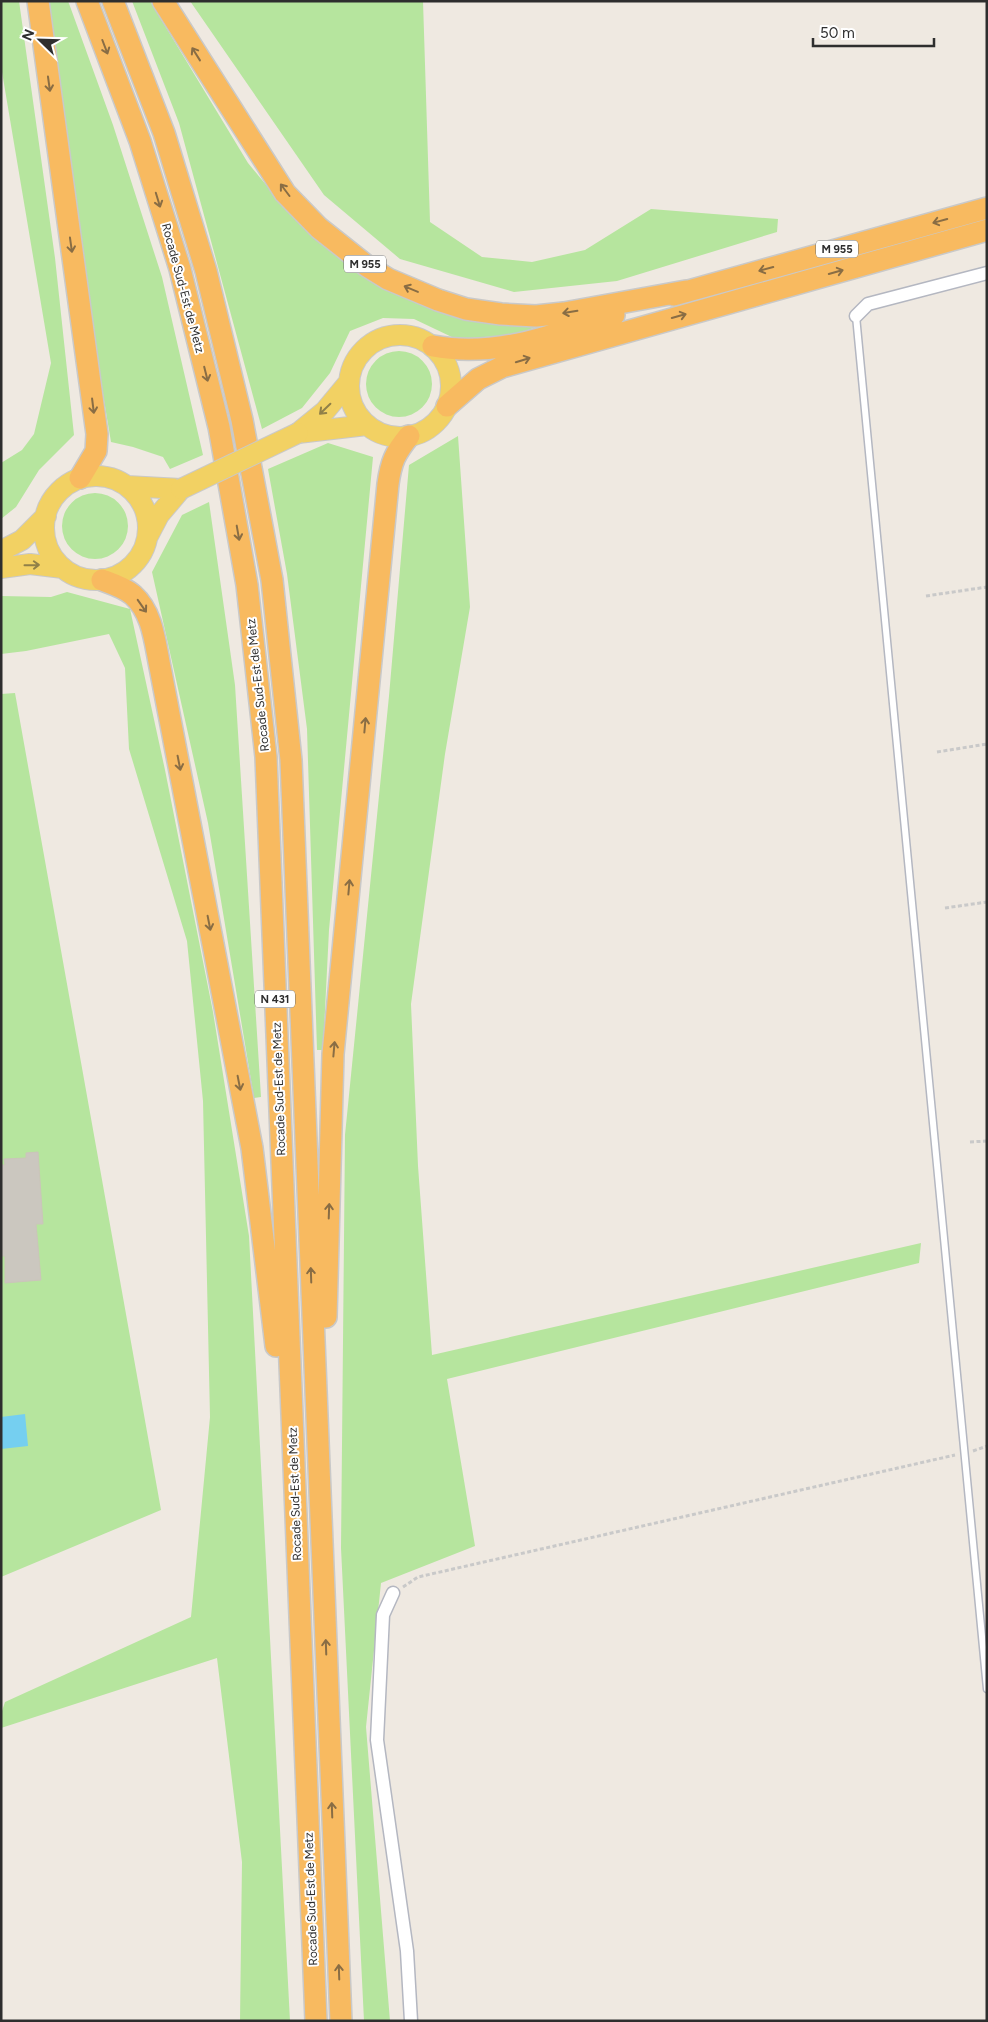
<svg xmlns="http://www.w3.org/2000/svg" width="988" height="2022" font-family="Figtree,sans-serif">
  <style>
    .green { fill: #b6e59e }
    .water { fill: #75cff0 }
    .building { fill: #cbc7bf; stroke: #cbc5ba }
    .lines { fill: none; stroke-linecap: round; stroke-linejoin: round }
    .service-casing { stroke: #b4b7c1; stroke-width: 9 }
    .minor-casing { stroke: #b4b7c1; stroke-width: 15 }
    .primary-casing { stroke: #c9c9c9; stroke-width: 22 }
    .trunk-casing { stroke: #c9c9c9; stroke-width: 24 }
    .path { stroke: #c9c9c9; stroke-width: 3; stroke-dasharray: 4 2.5; stroke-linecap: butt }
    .service { stroke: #fff; stroke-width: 6 }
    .minor { stroke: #fff; stroke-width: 12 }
    .primary { stroke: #f2d163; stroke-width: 20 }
    .trunk { stroke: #f8ba60; stroke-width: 21 }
    .primary-bridge-casing { stroke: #c9c9c9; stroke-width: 22; stroke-linecap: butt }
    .primary-bridge { stroke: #f2d163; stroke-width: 20 }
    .oneway { stroke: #896d44 }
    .oneway2 { stroke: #908048 }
    .labels { text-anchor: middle; stroke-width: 4; stroke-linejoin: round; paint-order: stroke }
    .shield { fill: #fff; stroke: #6d6d6d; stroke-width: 1 }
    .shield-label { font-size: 11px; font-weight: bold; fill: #2e2e2e }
    .street-label { font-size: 12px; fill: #2e2e2e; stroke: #fff }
  </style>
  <rect width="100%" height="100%" fill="#efe9e1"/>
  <!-- green -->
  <path class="green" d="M 1,1 L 19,1 L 55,258 L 74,435 L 39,470 L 16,507 L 1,519 L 1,463 L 22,450 L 34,434 L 51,363 L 1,66 Z
    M 46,1 L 68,1 L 71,9 L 113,125 L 162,277 L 203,455 L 170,469 L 163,457 L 133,447 L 111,442 L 96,352 Z
    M 132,1 L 150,1 L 248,163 L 286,209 L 335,255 L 381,286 L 531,324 L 534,328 L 512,335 L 456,339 L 414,319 L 383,318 L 350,331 L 330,373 L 302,408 L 262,429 L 179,123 Z
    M 190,1 L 423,1 L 430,222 L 482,257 L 532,262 L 585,250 L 651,209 L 778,219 L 777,232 L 617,281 L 514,292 L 400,259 L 324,195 Z
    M366 384a33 33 0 1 1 66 0a33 33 0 1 1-66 0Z
    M 458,436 L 470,607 L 445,754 L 411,1004 L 418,1166 L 432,1355 L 921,1243 L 919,1263 L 447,1379 L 475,1546 L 381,1583 L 366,1727 L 390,2021 L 364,2021 L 341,1548 L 345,1135 L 389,696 L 409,465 Z
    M 328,443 L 373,457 L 329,930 L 323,1050 L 317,1050 L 307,729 L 287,574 L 268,469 Z
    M62 526a33 33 0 1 1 66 0a33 33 0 1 1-66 0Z
    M 209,502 L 235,685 L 261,1097 L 254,1098 L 208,823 L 152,572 L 182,515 Z
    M 67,592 L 130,609 L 165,770 L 213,1012 L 249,1236 L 290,2021 L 240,2021 L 242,1862 L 217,1658 L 1,1728 L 1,1714 L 5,1702 L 191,1617 L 210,1417 L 203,1101 L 187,941 L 129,749 L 125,668 L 109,634 L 26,651 L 1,654 L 1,596 L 51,597 Z
    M 15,693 L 161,1510 L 1,1577 L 1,694 Z"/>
  <!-- water -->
  <path class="water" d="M 25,1414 L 28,1446 L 1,1449 L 1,1417 Z"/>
  <!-- building -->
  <path class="building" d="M 38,1152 L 43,1224 L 36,1224 L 41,1280 L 5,1283 L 5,1256 L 1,1256 L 1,1165 L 5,1165 L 4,1159 L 26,1158 L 26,1153 Z"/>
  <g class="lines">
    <!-- service casing -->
    <g class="service-casing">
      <path id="service" d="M 856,316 L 987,1689"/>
    </g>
    <!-- minor casing -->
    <g class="minor-casing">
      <path id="minor" d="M 856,316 L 868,304 L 987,273
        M 393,1593 L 383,1615 L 377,1740 L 407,1951 L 411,2021"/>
    </g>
    <!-- primary casing -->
    <g class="primary-casing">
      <path id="primary" d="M349 386a51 51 0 1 1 102 0a51 51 0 1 1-102 0Z
        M 298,433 L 325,411 L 349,382
        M 298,433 L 367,425
        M44 528a52 52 0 1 1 104 0a52 52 0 1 1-104 0Z
        M 127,486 L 181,489
        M 148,536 L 159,515 L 181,489
        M 1,551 L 22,540 L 46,516
        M 1,568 L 30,564 L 63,568"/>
    </g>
    <!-- trunk casing -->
    <g class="trunk-casing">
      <path id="trunk" d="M 38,1 L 97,434 L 96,451 L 80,478
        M 87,1 L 140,141 L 180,269 L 219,427 L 247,585 L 266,757 L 316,2021
        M 113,1 L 164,133 L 206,271 L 242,420 L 272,580 L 291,760 L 341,2021
        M 163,1 L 285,193 L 319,228 L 367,266 L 388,279 L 438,300 L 466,309 L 501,314 L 536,316 L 564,313 L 686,291
        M 674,295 L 987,208
        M 433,346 C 496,358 555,335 614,315
        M 447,406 L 478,379 L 502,367 L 987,230
        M 102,580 C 113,584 125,588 133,595 C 153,613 155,643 160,667 L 252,1148 L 276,1346
        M 326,1317 L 333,1054 L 388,484 C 391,462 395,453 409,436"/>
    </g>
    <!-- path -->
    <path class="path" d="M 926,596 L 987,587
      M 937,752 L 987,744
      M 945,908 L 987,902
      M 970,1142 L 987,1141
      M 973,1451 L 987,1446
      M 403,1587 L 418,1577 L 955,1455"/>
    <!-- service -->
    <use href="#service" class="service"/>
    <!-- minor -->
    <use href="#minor" class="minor"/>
    <!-- primary -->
    <use href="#primary" class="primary"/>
    <!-- trunk -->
    <use href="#trunk" class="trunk"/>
    <!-- primary-bridge casing -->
    <g class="primary-bridge-casing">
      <path id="primary-bridge" d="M 181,489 L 298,433"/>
    </g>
    <!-- primary-bridge -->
    <use href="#primary-bridge" class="primary-bridge"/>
  </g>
  <!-- one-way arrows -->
  <defs><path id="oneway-shaft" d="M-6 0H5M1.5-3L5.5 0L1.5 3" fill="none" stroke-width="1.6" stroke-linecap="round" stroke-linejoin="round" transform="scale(1.25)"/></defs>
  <g class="oneway">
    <use href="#oneway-shaft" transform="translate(105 47) rotate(69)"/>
    <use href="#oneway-shaft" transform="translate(196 54) rotate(-122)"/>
    <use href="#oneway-shaft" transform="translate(49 84) rotate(82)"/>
    <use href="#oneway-shaft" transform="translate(285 190) rotate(-127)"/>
    <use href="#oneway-shaft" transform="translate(158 200) rotate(73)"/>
    <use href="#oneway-shaft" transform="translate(940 221) rotate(165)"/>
    <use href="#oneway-shaft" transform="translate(71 245) rotate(82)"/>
    <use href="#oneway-shaft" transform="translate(766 269) rotate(165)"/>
    <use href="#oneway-shaft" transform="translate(836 272) rotate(-16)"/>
    <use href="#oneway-shaft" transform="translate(411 289) rotate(-157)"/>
    <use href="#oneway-shaft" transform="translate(570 312) rotate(171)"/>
    <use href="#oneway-shaft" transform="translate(679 316) rotate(-16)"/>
    <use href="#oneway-shaft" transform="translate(523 360) rotate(-17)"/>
    <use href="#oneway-shaft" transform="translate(206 374) rotate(76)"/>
    <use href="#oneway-shaft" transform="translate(93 406) rotate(83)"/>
    <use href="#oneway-shaft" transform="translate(238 533) rotate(80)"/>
    <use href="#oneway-shaft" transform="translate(142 606) rotate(55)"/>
    <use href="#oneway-shaft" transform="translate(365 725) rotate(-85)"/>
    <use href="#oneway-shaft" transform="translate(179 763) rotate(79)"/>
    <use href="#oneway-shaft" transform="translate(349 887) rotate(-85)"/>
    <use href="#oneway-shaft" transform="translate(209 923) rotate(79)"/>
    <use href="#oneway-shaft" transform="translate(334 1049) rotate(-85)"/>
    <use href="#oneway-shaft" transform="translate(239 1083) rotate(79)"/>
    <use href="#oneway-shaft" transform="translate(329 1211) rotate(-88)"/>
    <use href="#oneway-shaft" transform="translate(311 1275) rotate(-92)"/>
    <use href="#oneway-shaft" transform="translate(326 1647) rotate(-92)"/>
    <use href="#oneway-shaft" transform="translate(332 1810) rotate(-92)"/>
    <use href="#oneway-shaft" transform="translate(339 1972) rotate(-92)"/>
  </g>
  <g class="oneway2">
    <use href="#oneway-shaft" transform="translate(325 409) rotate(136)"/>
    <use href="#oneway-shaft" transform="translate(32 565) rotate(-1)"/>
  </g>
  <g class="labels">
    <!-- shield labels -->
    <g class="shield">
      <rect x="816" y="240.5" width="42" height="17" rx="4"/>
      <rect x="344" y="255.5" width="42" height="17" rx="4"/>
      <rect x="255" y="990.5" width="40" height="17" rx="4"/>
    </g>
    <g class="shield-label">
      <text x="837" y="253">M 955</text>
      <text x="365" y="268">M 955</text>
      <text x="275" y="1003">N 431</text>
    </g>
    <!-- street labels -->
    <g class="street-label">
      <text transform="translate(183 288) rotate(75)" y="4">Rocade Sud-Est de Metz</text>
      <text transform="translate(258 685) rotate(-96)" y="4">Rocade Sud-Est de Metz</text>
      <text transform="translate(279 1089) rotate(-92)" y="4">Rocade Sud-Est de Metz</text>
      <text transform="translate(295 1494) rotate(-92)" y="4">Rocade Sud-Est de Metz</text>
      <text transform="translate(311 1899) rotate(-92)" y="4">Rocade Sud-Est de Metz</text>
    </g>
  </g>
  <!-- border -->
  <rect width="988" height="2022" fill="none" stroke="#2e2e2e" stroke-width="5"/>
  <!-- north arrow -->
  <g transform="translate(40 40) rotate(293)" stroke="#ffffff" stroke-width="4" paint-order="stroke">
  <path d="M0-4L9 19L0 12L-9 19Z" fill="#2e2e2e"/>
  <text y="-8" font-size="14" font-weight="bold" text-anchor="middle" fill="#2e2e2e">N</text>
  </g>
  <!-- scale -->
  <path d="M813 38v8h121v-8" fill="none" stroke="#2e2e2e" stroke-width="2.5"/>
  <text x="820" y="38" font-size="15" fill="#2e2e2e" stroke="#ffffff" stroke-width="4" paint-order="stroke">50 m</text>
</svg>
